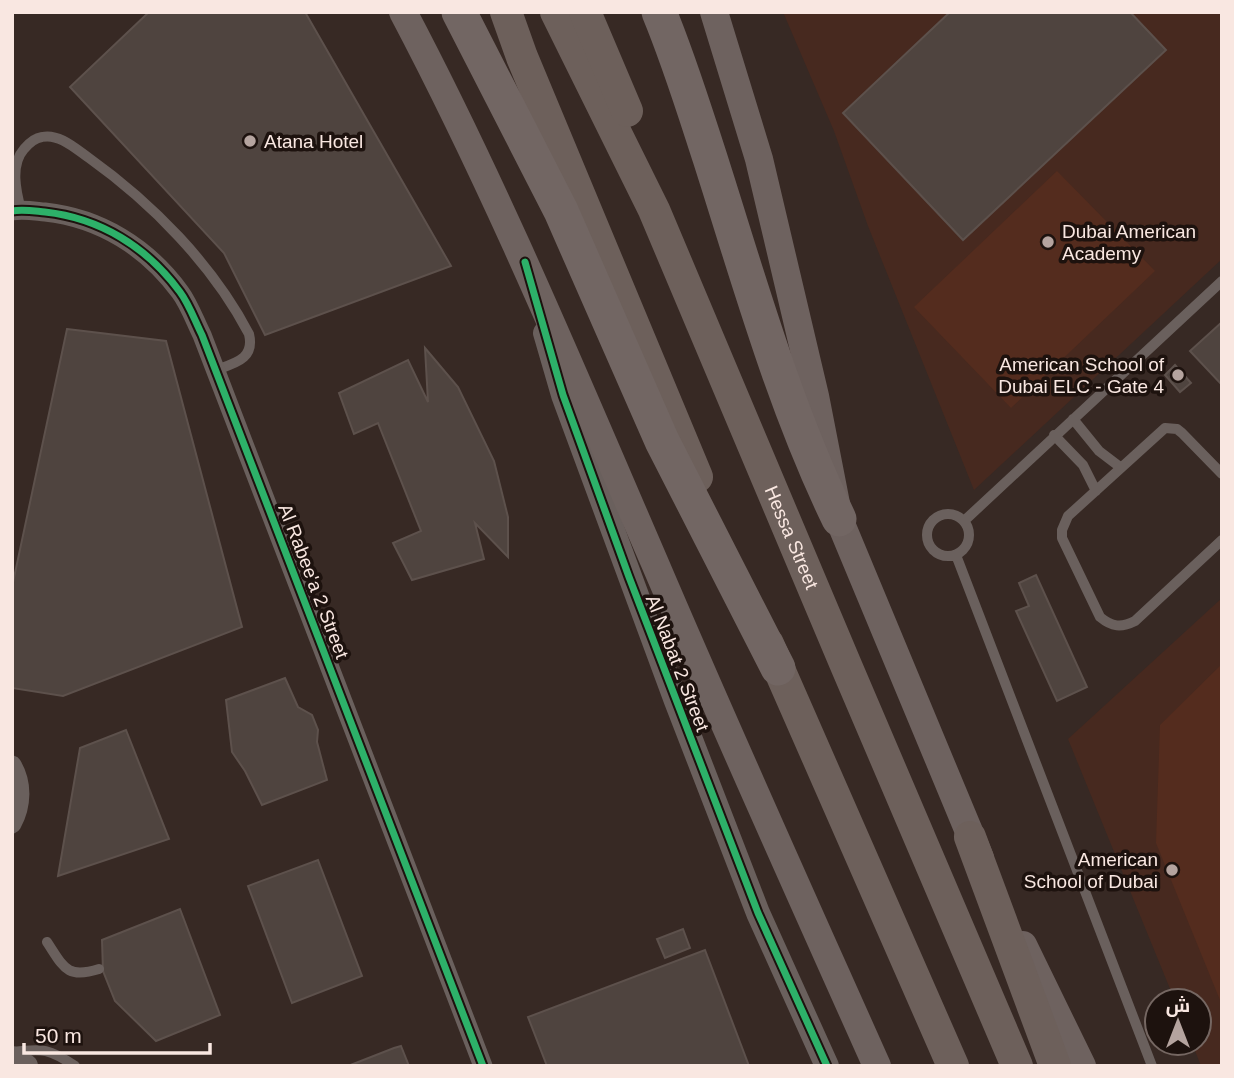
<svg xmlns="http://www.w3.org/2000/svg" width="1234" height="1078" font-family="Arial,Cairo,sans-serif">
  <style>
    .built { fill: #47291f }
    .green { fill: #542c1e }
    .building { fill: #4f443f; stroke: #5d514c; stroke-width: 2 }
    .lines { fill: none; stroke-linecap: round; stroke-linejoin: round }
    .service { stroke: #6a605d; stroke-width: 10 }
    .minor { stroke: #6a605d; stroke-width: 19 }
    .tertiary { stroke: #6a605d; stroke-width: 24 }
    .secondary { stroke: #6e625f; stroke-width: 28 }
    .primary { stroke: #6d605b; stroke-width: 32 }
    .motorway { stroke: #726663; stroke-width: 35 }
    .cycleway-casing { stroke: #1d120e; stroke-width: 11 }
    .cycleway { stroke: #2db169; stroke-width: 7 }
    .poi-dot { fill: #b5a49f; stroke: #1d120e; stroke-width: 2.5 }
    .labels { text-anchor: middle; stroke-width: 7; stroke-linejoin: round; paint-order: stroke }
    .poi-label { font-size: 19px; fill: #f9e7e1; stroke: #1d120e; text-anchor: start }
    .street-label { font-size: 19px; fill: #f9e7e1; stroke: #1d120e }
  </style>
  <rect width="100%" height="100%" fill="#372924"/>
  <!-- built -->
  <path class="built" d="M 783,12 L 1222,12 L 1222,259 L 974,490 L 868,226 L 834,131 Z
    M 1222,598 L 1222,1066 L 1201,1066 L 1192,1043 L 1199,1043 L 1199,1001 L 1175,1001 L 1068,739 Z"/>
  <!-- green -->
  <path class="green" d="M 1057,171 L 1155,271 L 1011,408 L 914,307 Z
    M 1222,664 L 1222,1005 L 1156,843 L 1160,725 Z"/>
  <!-- building -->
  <path class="building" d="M 149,12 L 305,12 L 451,266 L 265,335 L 224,253 L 70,87 Z
    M 950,12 L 1130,12 L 1166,50 L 963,240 L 843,113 Z
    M 1222,322 L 1222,385 L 1190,351 Z
    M 67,329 L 166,341 L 242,627 L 63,696 L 12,688 L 12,587 Z
    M 425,348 L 458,387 L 494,461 L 508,517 L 508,557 L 475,523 L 484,559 L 412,580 L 393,543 L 421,531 L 378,423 L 354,434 L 339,393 L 408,360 L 428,402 Z
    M 1175,365 L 1191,383 L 1180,392 L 1165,375 Z
    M 1036,575 L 1087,687 L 1057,701 L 1016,611 L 1029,606 L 1019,583 Z
    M 285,678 L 298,707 L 312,715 L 318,730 L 317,742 L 327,780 L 262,805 L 245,771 L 232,752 L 226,700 Z
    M 126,730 L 169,839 L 58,876 L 80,748 Z
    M 318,860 L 362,976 L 292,1003 L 248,886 Z
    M 180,909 L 220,1015 L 156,1041 L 115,1001 L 103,971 L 102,940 Z
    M 683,929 L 690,948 L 665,958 L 657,939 Z
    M 705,950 L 749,1066 L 547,1066 L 528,1017 Z
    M 401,1046 L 409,1066 L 348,1066 L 394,1048 Z"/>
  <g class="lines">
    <!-- service -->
    <path class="service" d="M 21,210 C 16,191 10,165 24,149 C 29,143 35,138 42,137 C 59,133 76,149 89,158 C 152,203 213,265 249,334 C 255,359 235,363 216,370
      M 1073,419 L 1099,451 L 1120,467
      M 1054,435 L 1083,465 L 1096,491
      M 1222,474 L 1182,433 L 1177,429 L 1165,428 L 1068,516 L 1062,530 L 1062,538 L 1100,617 C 1112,627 1121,628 1135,621 L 1222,540
      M927 535a21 21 0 1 1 42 0a21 21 0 1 1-42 0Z
      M 964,521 L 1222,281
      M 956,555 L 1152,1066
      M 47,942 C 64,968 67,979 99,969
      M 13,1052 C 43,1048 50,1049 75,1066"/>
    <!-- minor -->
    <path class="minor" d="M 12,211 C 23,209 34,211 45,212 C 100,218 147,247 180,292 C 189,304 195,321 202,335 L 483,1066
      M 12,765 C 23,783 22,806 12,824"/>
    <!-- tertiary -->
    <path class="tertiary" d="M 545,333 L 563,395 L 676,701 L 758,913 L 827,1066
      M 12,1058 L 26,1066"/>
    <!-- secondary -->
    <path class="secondary" d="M 403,12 C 497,190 574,376 654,561 C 726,730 802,898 877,1066
      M 714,12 L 759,159 L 815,396 L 839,519 L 980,858
      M 1023,945 L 1082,1066"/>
    <!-- primary -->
    <g class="primary">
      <path d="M 506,12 L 522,57 L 697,477"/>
      <path id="s1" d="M 556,12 L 654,210 L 845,663 L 1017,1066"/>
      <path d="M 585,12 L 627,111"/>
      <path d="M 768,644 L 953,1066"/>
      <path d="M 970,837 L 1055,1066"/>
    </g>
    <!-- motorway -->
    <path class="motorway" d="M 459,12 L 561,211 L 662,441 L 778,668
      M 659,12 C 679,60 694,109 710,158 C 749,280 783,403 839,519"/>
    <!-- cycleway casing -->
    <g class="cycleway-casing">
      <path id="cycleway" d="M 12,211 C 23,209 34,211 45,212 C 100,218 147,247 180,292 C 189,304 195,321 202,335 L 483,1066
        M 525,262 L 563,395 L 629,577 L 758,913 L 827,1066"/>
    </g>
    <!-- cycleway -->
    <use href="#cycleway" class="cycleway"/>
  </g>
  <!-- markers -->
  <g class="poi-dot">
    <circle cx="250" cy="141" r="7"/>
    <circle cx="1048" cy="242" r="7"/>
    <circle cx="1178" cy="375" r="7"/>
    <circle cx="1172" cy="870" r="7"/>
  </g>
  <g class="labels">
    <!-- poi labels -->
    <g class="poi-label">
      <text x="264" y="148">Atana Hotel</text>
      <text x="1062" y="238">Dubai American<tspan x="1062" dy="22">Academy</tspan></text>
      <text x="1164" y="371" text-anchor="end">American School of<tspan x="1164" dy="22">Dubai ELC - Gate 4</tspan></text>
      <text x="1158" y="866" text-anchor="end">American<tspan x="1158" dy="22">School of Dubai</tspan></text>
    </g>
    <!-- street labels -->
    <g class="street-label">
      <text dy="7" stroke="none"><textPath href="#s1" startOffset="576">Hessa Street</textPath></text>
      <text transform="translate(314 581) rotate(69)" y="7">Al Rabee'a 2 Street</text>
      <text transform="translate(678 663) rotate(69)" y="7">Al Nabat 2 Street</text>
    </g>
  </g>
  <!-- border -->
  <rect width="1234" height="1078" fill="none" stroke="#f9e7e1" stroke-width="28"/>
  <!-- north arrow -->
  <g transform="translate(1178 1022)"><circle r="33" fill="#1d120e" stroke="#756762" stroke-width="2"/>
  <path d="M0-5L12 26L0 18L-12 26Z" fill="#b5a49f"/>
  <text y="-10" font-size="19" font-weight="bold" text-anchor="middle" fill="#f9e7e1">ش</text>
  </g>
  <!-- scale -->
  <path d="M24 1043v10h186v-10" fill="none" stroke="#f9e7e1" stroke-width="3.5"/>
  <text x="35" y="1043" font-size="21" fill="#f9e7e1" stroke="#1d120e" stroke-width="5" paint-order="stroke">50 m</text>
</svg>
